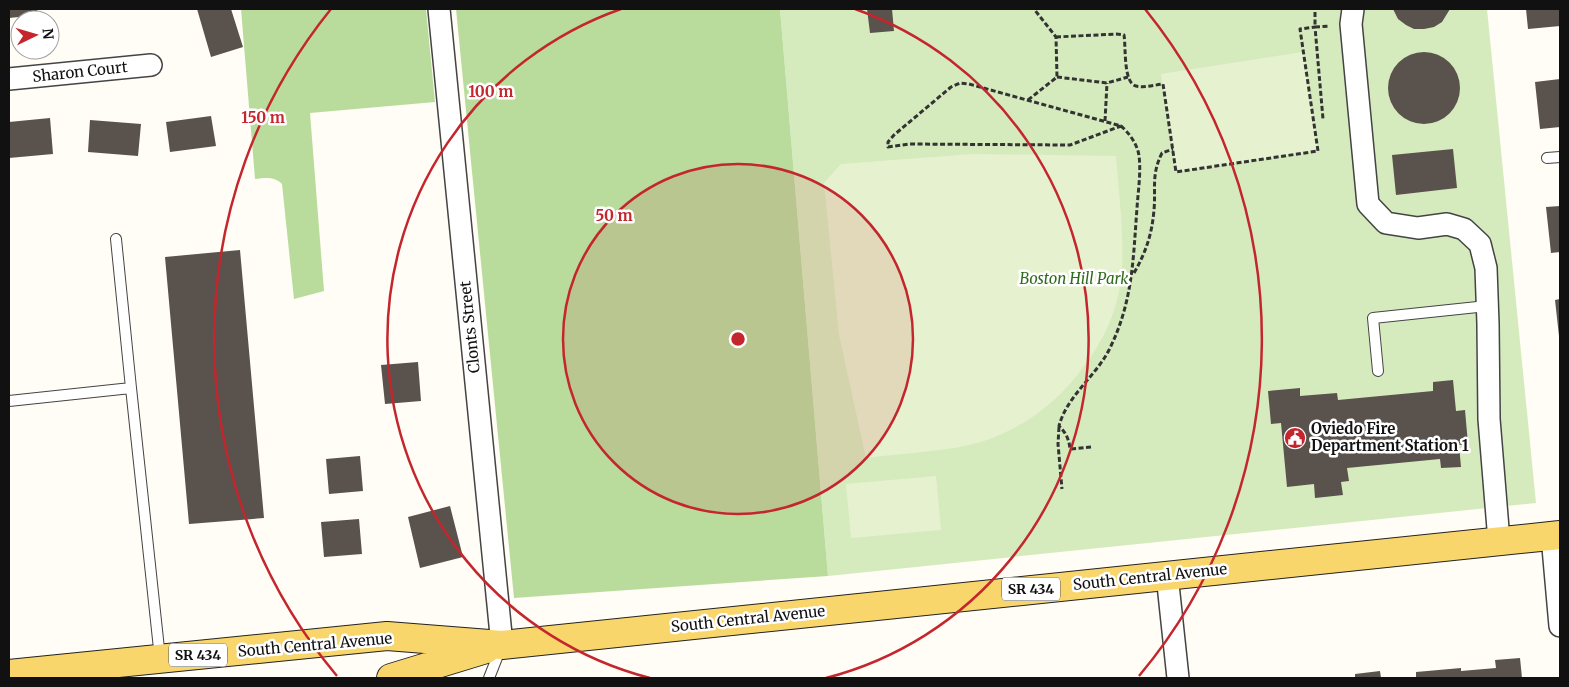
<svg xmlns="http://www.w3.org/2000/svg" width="1569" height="687" font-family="Merriweather,serif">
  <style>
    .green { fill: #d5ebbd }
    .forest { fill: #b9dc9c }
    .pitch { fill: #e6f2cf }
    .building { fill: #5a524d }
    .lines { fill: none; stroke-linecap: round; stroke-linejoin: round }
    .service-casing { stroke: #444; stroke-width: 12 }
    .minor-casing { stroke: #444; stroke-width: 24 }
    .primary-casing { stroke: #222; stroke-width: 30 }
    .path { stroke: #333; stroke-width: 3; stroke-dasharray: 5 2.5; stroke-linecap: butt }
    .service { stroke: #fff; stroke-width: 10 }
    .minor { stroke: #fff; stroke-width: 21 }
    .primary { stroke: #f9d66b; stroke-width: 28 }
    .ring { fill: none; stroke: #c4262e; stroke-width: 2.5 }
    .labels { text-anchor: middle; stroke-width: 5; stroke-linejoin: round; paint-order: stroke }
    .shield { fill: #fff; stroke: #585858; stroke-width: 1 }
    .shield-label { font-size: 14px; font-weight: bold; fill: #111 }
    .street-label { font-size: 15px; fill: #111; stroke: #fff }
    .park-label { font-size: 15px; font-style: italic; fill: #2f6b1f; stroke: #fff }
    .poi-label { font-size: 15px; font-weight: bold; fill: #111; stroke: #fff; text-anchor: start }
    .centre { fill: #c4262e; stroke: #fff; stroke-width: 2.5 }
    .ring-label { font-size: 15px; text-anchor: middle; font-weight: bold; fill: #c4262e; stroke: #fff; stroke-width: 5; stroke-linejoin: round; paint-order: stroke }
  </style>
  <rect width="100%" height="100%" fill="#fffdf5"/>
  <!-- green -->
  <path class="green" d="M 780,9 L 1487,9 L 1536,503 L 828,576 Z"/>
  <!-- forest -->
  <path class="forest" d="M 241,9 L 426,9 L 435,102 L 310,113 L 324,291 L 294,299 L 282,184 C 274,176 265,178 255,179 Z
    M 456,9 L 780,9 L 828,576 L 514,598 Z"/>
  <!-- pitch -->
  <path class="pitch" d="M 1303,52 L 1318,151 L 1176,172 L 1161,74 Z
    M 973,154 L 1116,156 C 1119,195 1125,241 1121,280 C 1117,312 1103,341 1084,366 C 1054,408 1012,437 960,447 C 930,452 898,454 866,458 L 839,335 L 824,183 L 841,164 Z
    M 936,476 L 941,530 L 851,538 L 846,484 Z"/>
  <!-- building -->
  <path class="building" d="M 9,9 L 37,9 L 38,15 L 9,18 Z
    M 197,9 L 231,9 L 243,47 L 211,57 Z
    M 867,9 L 892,9 L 894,31 L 870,33 Z
    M 1393,9 L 1450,9 L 1442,22 L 1434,27 L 1424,29 L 1414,29 L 1406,25 L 1398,19 Z
    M 1526,9 L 1560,9 L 1560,26 L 1528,29 Z
    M1388 88a36 36 0 1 1 72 0a36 36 0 1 1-72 0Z
    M 1560,79 L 1560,127 L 1540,129 L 1535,82 Z
    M 211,116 L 216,146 L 170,152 L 166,122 Z
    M 50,118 L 53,154 L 9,158 L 9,122 Z
    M 90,120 L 141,124 L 138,156 L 88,152 Z
    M 1453,149 L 1457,188 L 1396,195 L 1392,155 Z
    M 1560,206 L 1560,252 L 1551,253 L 1546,207 Z
    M 240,250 L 264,518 L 189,524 L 165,257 Z
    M 1560,299 L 1560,335 L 1559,336 L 1555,300 Z
    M 418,362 L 421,401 L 385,404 L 381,365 Z
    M 1453,380 L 1456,411 L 1465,410 L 1468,444 L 1459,445 L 1461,467 L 1441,468 L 1440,459 L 1347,468 L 1349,481 L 1341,482 L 1343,495 L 1315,498 L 1314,484 L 1287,487 L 1281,423 L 1271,424 L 1268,391 L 1300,388 L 1300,396 L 1337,393 L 1338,400 L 1433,391 L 1433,382 Z
    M 360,456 L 363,491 L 329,494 L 326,459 Z
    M 450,506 L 463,557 L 420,568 L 408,517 Z
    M 359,519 L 362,554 L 324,557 L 321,522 Z
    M 1520,658 L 1522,678 L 1416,678 L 1416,672 L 1461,668 L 1461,671 L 1496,668 L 1495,660 Z
    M 1380,671 L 1381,678 L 1355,678 L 1355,674 Z"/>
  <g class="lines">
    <!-- service casing -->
    <g class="service-casing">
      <path id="service" d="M 1547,158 L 1560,157
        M 116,239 L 131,388
        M 1378,371 L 1373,318 L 1487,306
        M 9,401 L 131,388 L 160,658
        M 489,678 L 502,645"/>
    </g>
    <!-- minor casing -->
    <g class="minor-casing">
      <path id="minor" d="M 439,9 L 502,645
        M 1353,9 L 1351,24 L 1368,204 L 1386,223 L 1418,228 L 1447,224 L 1464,229 L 1480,244 L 1486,268 L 1488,324 L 1489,419 L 1499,541
        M 9,79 L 151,65
        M 1552,536 L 1560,626
        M 1167,575 L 1178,678"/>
    </g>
    <!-- primary casing -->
    <g class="primary-casing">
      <path id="primary" d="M 9,674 L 387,636 L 502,645 L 1560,535
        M 391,678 L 486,649"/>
    </g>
    <!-- path -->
    <path class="path" d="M 1315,12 L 1315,27 L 1330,26
      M 1056,37 L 1116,34 L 1124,35 C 1126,46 1123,83 1136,86 C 1145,88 1154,85 1163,84 L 1176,172 L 1318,151 L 1300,29 L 1315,27 L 1323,119
      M 1057,77 L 1107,83 L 1128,77
      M 1028,100 L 1057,77 L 1056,37 L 1034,9
      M 1105,121 L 1107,83
      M 1134,273 C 1146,252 1152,234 1154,210 C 1156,188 1151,175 1162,153 L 1173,149
      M 1059,427 L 1058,444 L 1062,489
      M 1091,447 L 1070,449 C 1069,439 1066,433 1059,426 C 1067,396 1095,377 1109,350 C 1133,302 1133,260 1137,208 C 1138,192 1142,166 1138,151 C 1135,141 1128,132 1121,126 L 969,84 L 960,83 L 951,87 L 894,135 L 888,142 L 888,147 L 910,144 L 1070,145 L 1121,126"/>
    <!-- service -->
    <use href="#service" class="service"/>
    <!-- minor -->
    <use href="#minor" class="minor"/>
    <!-- primary -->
    <use href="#primary" class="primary"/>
  </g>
  <!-- distance rings -->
  <circle cx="738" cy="339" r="175" fill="#c4262e" fill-opacity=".12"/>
  <g class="ring">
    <circle cx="738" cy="339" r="175"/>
    <path d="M650 678A350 350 0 0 1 621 9M855 9A350 350 0 0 1 826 678"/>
    <path d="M337 676A524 524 0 0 1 331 9M1145 9A524 524 0 0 1 1139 676"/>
  </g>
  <!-- icons -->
  <defs>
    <g id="civic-disc" transform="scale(1.125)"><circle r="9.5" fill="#c4262e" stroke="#fff"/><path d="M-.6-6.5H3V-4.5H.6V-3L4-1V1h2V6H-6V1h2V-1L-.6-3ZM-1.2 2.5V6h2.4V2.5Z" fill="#fff"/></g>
  </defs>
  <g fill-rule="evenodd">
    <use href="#civic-disc" x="1295" y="438"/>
  </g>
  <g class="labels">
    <!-- shield labels -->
    <g class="shield">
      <rect x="1002" y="577.5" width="58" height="23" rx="4"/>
      <rect x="169" y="643.5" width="58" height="23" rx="4"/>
    </g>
    <g class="shield-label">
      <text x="1031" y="594">SR 434</text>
      <text x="198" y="660">SR 434</text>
    </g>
    <!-- street labels -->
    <g class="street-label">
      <text transform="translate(80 72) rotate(-6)" y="5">Sharon Court</text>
      <text transform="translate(470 327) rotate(-96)" y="5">Clonts Street</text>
      <text transform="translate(1150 577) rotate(-6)" y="5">South Central Avenue</text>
      <text transform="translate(748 619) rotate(-6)" y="5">South Central Avenue</text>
      <text transform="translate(315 645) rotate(-5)" y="5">South Central Avenue</text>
    </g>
    <!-- park labels -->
    <g class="park-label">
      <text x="1074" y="284">Boston Hill Park</text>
    </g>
    <!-- poi labels -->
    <g class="poi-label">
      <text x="1311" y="434">Oviedo Fire<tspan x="1311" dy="17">Department Station 1</tspan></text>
    </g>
  </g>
  <circle cx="738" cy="339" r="8" class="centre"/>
  <g class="ring-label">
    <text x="491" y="97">100 m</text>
    <text x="263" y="123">150 m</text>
    <text x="614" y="221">50 m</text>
  </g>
  <!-- border -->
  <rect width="1569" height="687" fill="none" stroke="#111111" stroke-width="20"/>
  <!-- north arrow -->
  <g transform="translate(35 35) rotate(85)"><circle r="24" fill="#ffffff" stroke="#a0a0a0"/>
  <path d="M0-4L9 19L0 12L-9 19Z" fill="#c4262e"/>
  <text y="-8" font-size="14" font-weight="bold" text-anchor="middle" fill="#111111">N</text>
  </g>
</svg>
